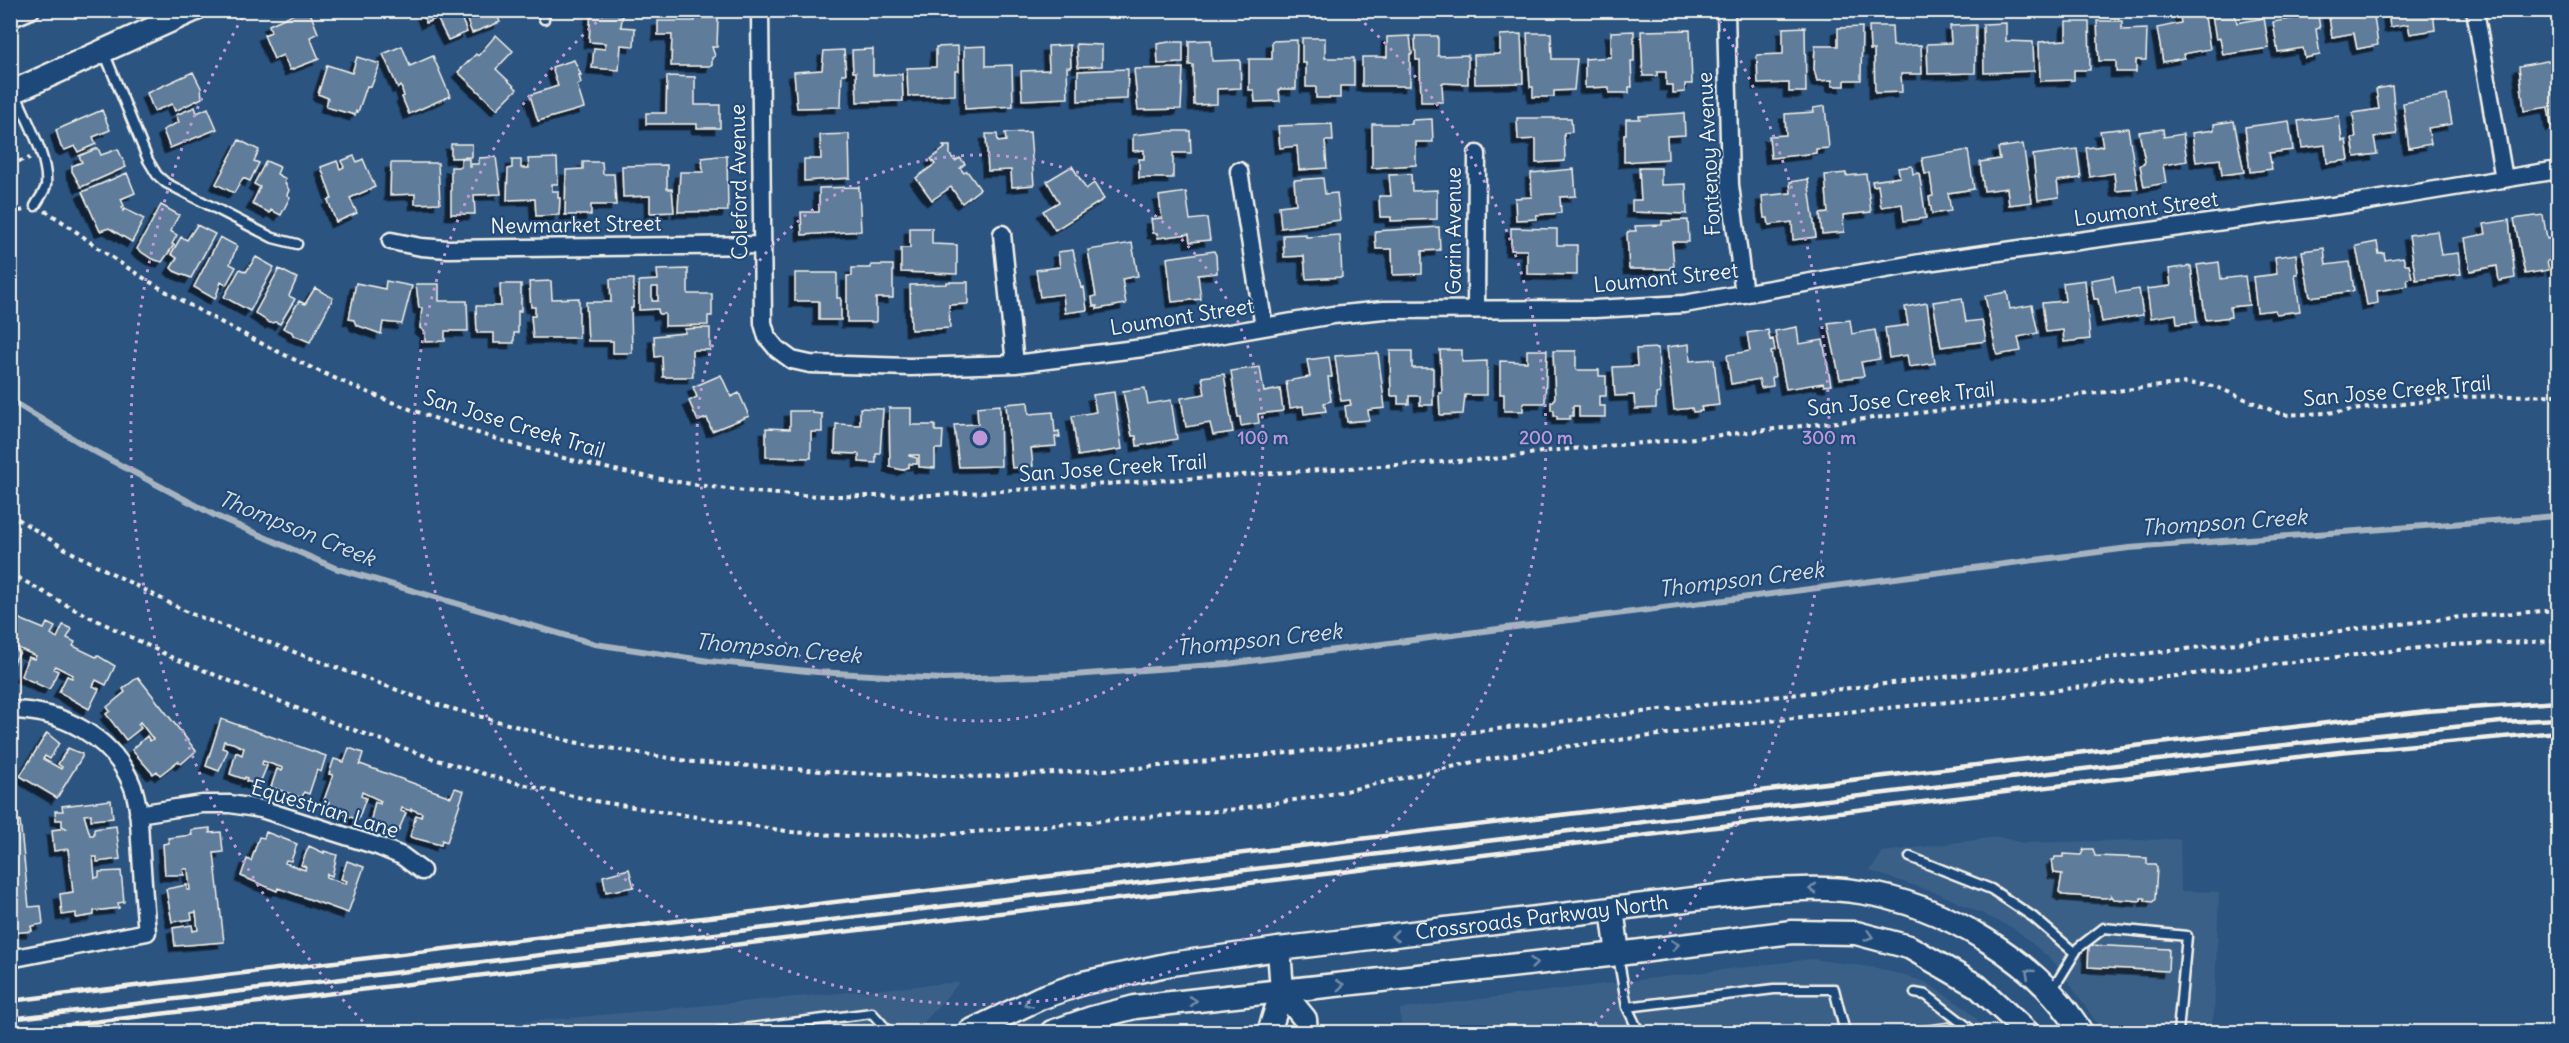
<svg xmlns="http://www.w3.org/2000/svg" width="2569" height="1043" font-family="Delius,sans-serif">
  <style>
    .built { fill: #3b6088 }
    .lines { fill: none; stroke-linecap: round; stroke-linejoin: round }
    .stream { stroke: #a7b4c0; stroke-width: 6 }
    .building { fill: #5e7b9a; stroke: #f4f1e8; stroke-width: 1.5; fill-rule: evenodd; filter: url(#shadow) }
    .lane-casing { stroke: #f4f1e8; stroke-width: 13 }
    .street-casing { stroke: #f4f1e8; stroke-width: 21 }
    .secondary-casing { stroke: #f4f1e8; stroke-width: 27 }
    .path { stroke: #f4f1e8; stroke-width: 4; stroke-dasharray: 4.5 4.5; stroke-linecap: butt }
    .lane { stroke: #1f4a7a; stroke-width: 8 }
    .street { stroke: #1f4a7a; stroke-width: 16 }
    .secondary { stroke: #1f4a7a; stroke-width: 22 }
    .rail { stroke: #f4f1e8; stroke-width: 4.5 }
    .oneway { stroke: #748da6 }
    .ring { fill: none; stroke: #be98d6; stroke-width: 3; stroke-dasharray: 3 6 }
    .labels { text-anchor: middle; stroke-width: 4.5; stroke-linejoin: round; paint-order: stroke }
    .street-label { font-size: 21px; fill: #f4f1e8; stroke: #1f4a7a }
    .water-label { font-size: 22px; font-style: italic; fill: #dadddb; stroke: #1f4a7a }
    .centre { fill: #be98d6; stroke: #1f4a7a; stroke-width: 3 }
    .ring-label { font-size: 18px; text-anchor: middle; font-weight: bold; fill: #be98d6; stroke: #1f4a7a; stroke-width: 4.5; stroke-linejoin: round; paint-order: stroke }
  </style>
  <defs>
    <filter id="shadow"><feDropShadow dx="-5.5" dy="5.5" stdDeviation="0" flood-color="#0009"/></filter>
  </defs>
  <rect width="100%" height="100%" fill="#2c5481"/>
  <filter id="ink" filterUnits="userSpaceOnUse"><feTurbulence type="fractalNoise" baseFrequency=".0167" numOctaves="2"/><feDisplacementMap in="SourceGraphic" scale="12" xChannelSelector="R" yChannelSelector="G"/><feConvolveMatrix kernelMatrix="1 2 1 2 8 2 1 2 1" color-interpolation-filters="sRGB"/></filter>
  <g filter="url(#ink)">
    <!-- built -->
    <path class="built" d="M 1998,837 L 2023,843 L 2180,839 L 2181,891 L 2219,892 L 2214,1014 L 2209,1032 L 2103,1032 L 2056,964 L 2015,929 L 1940,894 L 1870,871 L 1883,852 Z
      M 1812,959 L 1877,968 L 1925,982 L 1967,1009 L 1988,1032 L 1392,1032 L 1401,1024 L 1400,1009 Z
      M 960,982 L 915,1032 L 416,1032 Z"/>
    <g class="lines">
      <!-- stream -->
      <path class="stream" d="M 10,400 L 90,449 L 216,516 L 335,568 L 595,644 L 709,661 L 817,672 L 943,679 L 1073,675 L 1227,664 L 2129,548 L 2558,516"/>
    </g>
    <!-- building -->
    <path class="building" d="M 302,10 L 309,10 L 318,33 L 310,37 L 319,59 L 290,70 L 283,55 L 274,59 L 264,35 L 271,32 L 269,25 Z
      M 421,10 L 428,10 L 430,13 L 434,10 L 458,10 L 467,32 L 448,40 L 437,18 L 426,23 Z
      M 463,10 L 495,10 L 500,22 L 472,33 Z
      M 591,10 L 623,10 L 621,27 L 635,28 L 634,46 L 621,45 L 619,70 L 592,68 L 594,48 L 605,49 L 605,43 L 589,42 Z
      M 2211,10 L 2234,10 L 2237,23 L 2264,18 L 2269,48 L 2223,55 L 2220,38 L 2216,39 Z
      M 2296,10 L 2317,10 L 2320,28 L 2316,29 L 2320,55 L 2305,58 L 2303,48 L 2278,52 L 2273,22 L 2297,18 Z
      M 2328,10 L 2373,10 L 2378,45 L 2357,49 L 2354,33 L 2332,37 Z
      M 2388,10 L 2433,10 L 2435,30 L 2410,34 L 2408,24 L 2390,27 Z
      M 2204,11 L 2210,49 L 2183,54 L 2184,58 L 2163,62 L 2157,28 L 2181,23 L 2180,15 Z
      M 695,18 L 718,18 L 717,47 L 712,47 L 715,56 L 712,58 L 712,66 L 671,66 L 672,35 L 658,35 L 658,21 L 695,21 Z
      M 2097,21 L 2122,21 L 2122,30 L 2147,29 L 2146,60 L 2136,60 L 2136,72 L 2116,72 L 2116,61 L 2099,61 Z
      M 2066,22 L 2089,22 L 2090,70 L 2074,70 L 2074,80 L 2040,81 L 2039,42 L 2066,40 Z
      M 2006,23 L 2006,41 L 2033,42 L 2034,71 L 1984,73 L 1983,24 Z
      M 1976,25 L 1975,73 L 1928,74 L 1927,44 L 1951,43 L 1950,26 Z
      M 1869,26 L 1892,26 L 1893,46 L 1921,45 L 1922,74 L 1901,74 L 1902,92 L 1875,93 L 1874,50 L 1870,50 Z
      M 1805,27 L 1806,92 L 1789,92 L 1789,83 L 1758,84 L 1757,55 L 1783,54 L 1783,28 Z
      M 1862,27 L 1861,80 L 1845,80 L 1845,86 L 1832,86 L 1832,80 L 1817,81 L 1814,69 L 1815,46 L 1838,46 L 1838,28 Z
      M 1690,30 L 1692,84 L 1685,84 L 1685,92 L 1673,93 L 1673,85 L 1666,85 L 1666,72 L 1657,72 L 1657,76 L 1643,76 L 1641,31 Z
      M 1634,31 L 1634,61 L 1631,61 L 1632,87 L 1629,87 L 1629,93 L 1609,93 L 1609,87 L 1585,88 L 1585,59 L 1611,57 L 1611,32 Z
      M 1527,33 L 1551,33 L 1552,59 L 1577,59 L 1574,90 L 1554,91 L 1554,97 L 1533,97 L 1533,87 L 1530,87 Z
      M 1521,34 L 1523,83 L 1475,84 L 1474,55 L 1500,54 L 1500,35 Z
      M 496,35 L 513,51 L 496,69 L 517,89 L 497,109 L 458,72 L 476,54 L 478,56 Z
      M 1410,36 L 1412,54 L 1410,54 L 1410,86 L 1362,86 L 1362,57 L 1387,57 L 1387,37 Z
      M 1415,36 L 1438,36 L 1438,56 L 1468,55 L 1468,84 L 1442,83 L 1443,102 L 1421,102 L 1420,60 L 1416,60 Z
      M 1302,38 L 1325,38 L 1325,58 L 1354,58 L 1354,86 L 1340,86 L 1340,98 L 1316,98 L 1316,87 L 1306,87 L 1306,63 L 1302,63 Z
      M 1211,40 L 1212,61 L 1240,60 L 1241,88 L 1217,89 L 1217,104 L 1194,105 L 1193,65 L 1189,65 L 1189,41 Z
      M 1297,40 L 1296,89 L 1279,89 L 1280,101 L 1255,102 L 1254,90 L 1249,90 L 1249,59 L 1272,59 L 1272,41 Z
      M 1169,42 L 1183,42 L 1183,63 L 1158,64 L 1157,44 Z
      M 1076,44 L 1102,45 L 1102,66 L 1078,67 Z
      M 1070,45 L 1071,67 L 1067,67 L 1068,98 L 1022,100 L 1021,71 L 1049,70 L 1048,46 Z
      M 402,46 L 410,66 L 433,56 L 450,96 L 409,114 L 402,97 L 404,96 L 401,86 L 398,88 L 383,54 Z
      M 958,46 L 959,71 L 955,71 L 955,95 L 908,96 L 907,68 L 936,67 L 936,47 Z
      M 986,46 L 986,66 L 1012,65 L 1013,106 L 965,109 L 964,47 Z
      M 873,49 L 873,75 L 902,74 L 903,101 L 857,102 L 856,72 L 853,72 L 852,50 Z
      M 844,50 L 846,74 L 842,74 L 841,107 L 797,108 L 794,72 L 822,70 L 824,51 Z
      M 357,57 L 380,64 L 371,87 L 367,86 L 358,112 L 356,111 L 355,115 L 326,107 L 328,98 L 318,94 L 327,65 L 352,73 Z
      M 2558,59 L 2558,124 L 2551,126 L 2548,107 L 2524,111 L 2519,66 Z
      M 574,60 L 581,75 L 579,75 L 581,83 L 577,85 L 584,108 L 538,121 L 530,95 L 558,86 L 552,67 Z
      M 1183,68 L 1181,109 L 1138,110 L 1134,69 Z
      M 1128,69 L 1127,99 L 1078,101 L 1078,71 Z
      M 193,72 L 201,88 L 202,98 L 175,111 L 172,104 L 154,111 L 147,93 Z
      M 667,76 L 695,77 L 695,105 L 720,105 L 720,128 L 697,128 L 697,124 L 646,124 L 646,113 L 666,113 Z
      M 2392,86 L 2397,134 L 2374,137 L 2377,154 L 2355,157 L 2352,138 L 2356,138 L 2353,113 L 2379,109 L 2376,89 Z
      M 2447,95 L 2452,124 L 2428,128 L 2431,144 L 2409,148 L 2403,103 Z
      M 1825,106 L 1829,148 L 1816,149 L 1816,153 L 1771,158 L 1769,136 L 1786,135 L 1785,114 L 1814,112 L 1813,108 Z
      M 195,107 L 197,113 L 208,108 L 217,129 L 170,148 L 163,130 L 179,122 L 176,115 Z
      M 102,110 L 110,130 L 93,137 L 96,144 L 78,152 L 75,146 L 65,150 L 61,147 L 56,130 Z
      M 1684,113 L 1685,135 L 1667,136 L 1668,159 L 1624,162 L 1624,134 L 1626,134 L 1626,119 L 1640,119 L 1639,116 Z
      M 2339,116 L 2342,141 L 2346,140 L 2349,160 L 2327,163 L 2325,145 L 2302,148 L 2298,121 Z
      M 1517,118 L 1571,118 L 1572,132 L 1564,133 L 1565,161 L 1536,163 L 1536,139 L 1518,140 Z
      M 1432,119 L 1433,142 L 1416,142 L 1416,165 L 1372,168 L 1372,124 L 1412,124 L 1412,120 Z
      M 2234,121 L 2244,172 L 2222,175 L 2220,159 L 2196,162 L 2192,133 L 2214,130 L 2214,124 Z
      M 2289,121 L 2293,150 L 2269,153 L 2272,169 L 2250,172 L 2245,127 Z
      M 1332,124 L 1333,141 L 1325,141 L 1327,168 L 1299,170 L 1297,146 L 1280,148 L 1278,126 Z
      M 2128,128 L 2138,189 L 2116,191 L 2114,173 L 2090,177 L 2086,148 L 2103,146 L 2100,131 Z
      M 2163,129 L 2164,137 L 2183,134 L 2187,161 L 2163,165 L 2166,183 L 2144,187 L 2140,165 L 2144,164 L 2145,161 L 2139,132 Z
      M 1170,131 L 1190,131 L 1191,153 L 1173,153 L 1173,178 L 1139,178 L 1139,159 L 1144,159 L 1144,150 L 1133,151 L 1133,135 Z
      M 1030,132 L 1034,185 L 1012,187 L 1011,170 L 988,171 L 986,134 L 997,134 L 998,142 L 1006,141 L 1005,133 Z
      M 849,134 L 850,178 L 804,181 L 804,159 L 821,159 L 820,135 Z
      M 239,140 L 259,150 L 254,161 L 259,163 L 250,181 L 243,178 L 234,193 L 216,184 Z
      M 451,144 L 472,144 L 472,157 L 451,158 Z
      M 2023,144 L 2032,202 L 2009,205 L 2007,188 L 1984,191 L 1980,162 L 2000,159 L 1998,148 Z
      M 943,146 L 950,146 L 950,155 L 955,161 L 960,158 L 965,164 L 960,168 L 964,173 L 967,171 L 980,189 L 962,203 L 951,187 L 932,200 L 916,178 L 935,164 L 931,159 L 945,148 Z
      M 98,148 L 101,155 L 118,149 L 126,167 L 81,187 L 72,171 L 72,166 L 82,162 L 79,156 Z
      M 2077,149 L 2081,178 L 2057,181 L 2059,197 L 2038,200 L 2033,155 Z
      M 1968,150 L 1974,189 L 1948,193 L 1951,211 L 1932,214 L 1929,197 L 1933,196 L 1930,174 L 1925,174 L 1922,158 Z
      M 354,156 L 357,162 L 363,159 L 375,187 L 350,198 L 357,213 L 336,222 L 328,200 L 332,199 L 321,167 L 337,161 L 340,169 L 344,167 L 341,161 Z
      M 719,156 L 727,156 L 728,211 L 678,212 L 680,172 L 703,172 L 702,158 Z
      M 496,157 L 501,194 L 474,195 L 475,214 L 451,214 L 451,167 L 461,167 L 461,159 L 469,159 L 469,167 L 471,167 L 471,164 L 479,164 L 479,158 Z
      M 557,158 L 558,184 L 552,184 L 552,191 L 558,191 L 558,198 L 560,198 L 559,215 L 536,216 L 535,199 L 507,200 L 508,169 L 512,168 L 512,160 L 521,160 L 521,168 L 529,168 L 528,159 Z
      M 266,161 L 280,167 L 277,174 L 286,179 L 284,181 L 289,190 L 287,195 L 290,197 L 281,215 L 271,210 L 270,213 L 252,204 L 260,187 L 254,184 Z
      M 583,162 L 602,162 L 603,174 L 614,174 L 616,205 L 591,205 L 591,215 L 565,215 L 566,170 L 583,169 Z
      M 391,163 L 438,163 L 440,203 L 415,204 L 415,194 L 390,195 Z
      M 667,165 L 667,189 L 672,189 L 674,212 L 650,213 L 650,196 L 623,197 L 622,166 Z
      M 1072,166 L 1086,189 L 1094,183 L 1104,199 L 1055,230 L 1043,211 L 1059,202 L 1047,181 Z
      M 1912,166 L 1913,174 L 1919,173 L 1926,218 L 1904,221 L 1902,204 L 1881,207 L 1878,185 L 1873,186 L 1872,181 L 1900,177 L 1898,168 Z
      M 1639,168 L 1661,168 L 1661,185 L 1686,184 L 1687,214 L 1632,212 L 1632,200 L 1641,200 Z
      M 1574,169 L 1576,196 L 1560,197 L 1561,213 L 1536,215 L 1537,219 L 1516,220 L 1515,198 L 1532,197 L 1531,173 Z
      M 127,173 L 135,193 L 121,199 L 124,206 L 122,207 L 123,211 L 125,209 L 144,219 L 132,242 L 109,228 L 100,231 L 82,192 Z
      M 1846,173 L 1846,176 L 1866,174 L 1871,212 L 1843,215 L 1844,232 L 1822,234 L 1820,214 L 1828,213 L 1825,175 Z
      M 1411,174 L 1412,191 L 1437,190 L 1437,219 L 1391,221 L 1391,217 L 1380,217 L 1379,196 L 1391,196 L 1389,175 Z
      M 1323,178 L 1325,194 L 1337,193 L 1340,220 L 1281,228 L 1279,206 L 1296,204 L 1294,180 Z
      M 1808,179 L 1816,237 L 1793,240 L 1792,222 L 1769,225 L 1768,218 L 1764,218 L 1762,196 L 1791,193 L 1790,182 Z
      M 859,187 L 861,231 L 802,235 L 801,212 L 819,212 L 819,188 Z
      M 1186,192 L 1190,220 L 1207,218 L 1210,240 L 1190,242 L 1189,234 L 1158,238 L 1157,233 L 1153,233 L 1151,219 L 1162,218 L 1159,196 Z
      M 161,205 L 179,215 L 170,231 L 177,235 L 172,244 L 174,245 L 162,262 L 152,259 L 137,249 Z
      M 2543,215 L 2547,239 L 2558,238 L 2558,269 L 2553,270 L 2551,260 L 2547,261 L 2549,270 L 2525,274 L 2514,219 Z
      M 1688,220 L 1689,242 L 1672,242 L 1674,266 L 1670,267 L 1670,269 L 1629,269 L 1627,233 L 1630,231 L 1636,231 L 1635,226 L 1662,225 L 1662,221 Z
      M 2509,220 L 2515,278 L 2499,281 L 2497,266 L 2470,271 L 2465,238 L 2486,234 L 2484,224 Z
      M 197,225 L 215,234 L 191,278 L 174,271 L 171,268 L 177,258 L 171,254 L 181,237 L 187,240 Z
      M 1439,227 L 1440,250 L 1422,251 L 1422,274 L 1393,275 L 1392,249 L 1376,249 L 1375,231 Z
      M 910,228 L 932,228 L 932,244 L 957,245 L 957,274 L 901,272 L 901,248 L 910,248 Z
      M 1511,228 L 1557,229 L 1557,245 L 1577,245 L 1577,275 L 1527,274 L 1527,250 L 1511,250 Z
      M 2437,231 L 2441,255 L 2458,253 L 2461,274 L 2416,280 L 2409,235 Z
      M 1306,234 L 1306,237 L 1340,235 L 1342,277 L 1306,279 L 1304,256 L 1284,257 L 1283,235 Z
      M 220,237 L 237,246 L 230,264 L 236,267 L 226,285 L 221,282 L 215,299 L 194,287 Z
      M 2377,242 L 2379,254 L 2384,253 L 2385,260 L 2403,257 L 2405,264 L 2409,264 L 2412,278 L 2407,279 L 2408,286 L 2377,291 L 2378,303 L 2367,305 L 2356,246 Z
      M 1132,243 L 1138,276 L 1122,279 L 1126,304 L 1097,309 L 1097,306 L 1093,306 L 1092,297 L 1096,296 L 1088,250 Z
      M 2324,248 L 2326,265 L 2350,262 L 2354,291 L 2310,297 L 2302,251 Z
      M 1073,250 L 1081,288 L 1084,287 L 1087,310 L 1065,313 L 1063,294 L 1040,297 L 1036,270 L 1060,267 L 1058,252 Z
      M 1214,251 L 1216,255 L 1217,273 L 1198,275 L 1201,299 L 1172,302 L 1167,258 Z
      M 2296,254 L 2298,274 L 2295,274 L 2300,311 L 2276,314 L 2275,310 L 2257,312 L 2253,277 L 2277,274 L 2275,257 Z
      M 256,257 L 274,267 L 250,311 L 224,297 L 240,269 L 246,272 Z
      M 2219,262 L 2221,279 L 2245,276 L 2249,305 L 2230,307 L 2231,317 L 2206,320 L 2197,265 Z
      M 871,265 L 893,265 L 893,298 L 876,298 L 876,322 L 847,322 L 847,276 L 852,276 L 852,268 L 871,268 Z
      M 2191,266 L 2197,322 L 2177,324 L 2176,314 L 2151,318 L 2147,289 L 2171,286 L 2169,269 Z
      M 279,269 L 297,278 L 289,296 L 295,299 L 280,324 L 276,322 L 270,323 L 255,313 Z
      M 688,269 L 688,294 L 712,294 L 712,316 L 708,316 L 708,325 L 665,326 L 665,314 L 659,314 L 658,309 L 639,310 L 639,281 L 658,280 L 657,270 ZM 652,287 L 658,287 L 658,301 L 652,301 Z
      M 795,273 L 837,273 L 837,298 L 841,298 L 841,320 L 819,320 L 819,301 L 795,301 Z
      M 2113,276 L 2116,293 L 2139,289 L 2143,315 L 2102,322 L 2098,299 L 2094,299 L 2091,280 Z
      M 610,279 L 634,279 L 633,308 L 631,308 L 632,353 L 613,353 L 613,341 L 588,341 L 586,302 L 611,302 Z
      M 2085,280 L 2090,339 L 2064,342 L 2063,330 L 2046,332 L 2042,303 L 2065,301 L 2063,283 Z
      M 386,281 L 412,286 L 402,324 L 383,322 L 381,334 L 356,325 L 354,320 L 349,319 L 356,283 L 385,289 Z
      M 551,281 L 552,299 L 579,298 L 579,338 L 533,338 L 531,316 L 535,316 L 535,307 L 531,307 L 529,282 Z
      M 947,282 L 968,282 L 968,304 L 949,305 L 950,328 L 911,330 L 910,285 L 947,284 Z
      M 416,284 L 439,284 L 439,301 L 467,301 L 468,331 L 445,331 L 445,341 L 425,342 L 425,332 L 420,328 L 422,308 L 419,308 Z
      M 500,284 L 521,284 L 521,311 L 518,311 L 518,333 L 514,333 L 514,343 L 494,343 L 494,333 L 477,333 L 476,306 L 501,306 Z
      M 315,288 L 333,298 L 310,342 L 293,335 L 292,332 L 283,328 L 299,301 L 305,304 Z
      M 2007,292 L 2010,309 L 2032,305 L 2038,333 L 2018,337 L 2021,351 L 1997,355 L 1985,296 Z
      M 1962,298 L 1966,322 L 1982,320 L 1986,341 L 1941,347 L 1933,302 Z
      M 1927,303 L 1935,363 L 1909,367 L 1907,355 L 1889,358 L 1885,328 L 1908,325 L 1905,307 Z
      M 1850,320 L 1852,334 L 1875,330 L 1880,359 L 1861,362 L 1864,376 L 1840,379 L 1828,323 Z
      M 1797,327 L 1799,344 L 1823,340 L 1831,385 L 1824,386 L 1823,383 L 1786,389 L 1775,331 Z
      M 702,328 L 710,328 L 710,350 L 692,350 L 693,377 L 663,377 L 662,356 L 655,357 L 654,336 L 685,333 L 685,329 Z
      M 1768,330 L 1770,340 L 1773,339 L 1775,351 L 1771,352 L 1775,377 L 1772,377 L 1773,386 L 1761,388 L 1759,379 L 1731,384 L 1727,355 L 1750,351 L 1747,333 Z
      M 1689,344 L 1690,361 L 1714,359 L 1719,405 L 1701,407 L 1702,411 L 1693,412 L 1692,408 L 1674,410 L 1667,347 Z
      M 1658,348 L 1660,393 L 1656,394 L 1656,408 L 1635,409 L 1634,395 L 1615,396 L 1613,367 L 1637,366 L 1636,349 Z
      M 1440,350 L 1462,350 L 1462,362 L 1487,361 L 1487,395 L 1465,395 L 1463,414 L 1440,415 L 1439,393 L 1442,393 Z
      M 1527,350 L 1547,350 L 1545,403 L 1523,403 L 1523,411 L 1504,411 L 1504,394 L 1500,394 L 1500,361 L 1527,362 Z
      M 1390,351 L 1412,351 L 1412,368 L 1433,368 L 1433,405 L 1420,405 L 1420,396 L 1409,396 L 1409,404 L 1398,404 L 1398,396 L 1391,396 Z
      M 1553,351 L 1576,351 L 1576,370 L 1599,370 L 1599,376 L 1606,376 L 1606,396 L 1599,396 L 1599,406 L 1605,406 L 1605,417 L 1579,417 L 1579,406 L 1573,406 L 1573,416 L 1570,416 L 1570,419 L 1557,419 L 1557,416 L 1554,416 L 1554,410 L 1551,410 L 1551,402 L 1553,402 L 1555,397 Z
      M 1378,353 L 1385,408 L 1368,410 L 1369,420 L 1347,422 L 1345,406 L 1351,405 L 1350,400 L 1341,401 L 1335,356 Z
      M 1329,357 L 1332,377 L 1328,377 L 1331,401 L 1324,403 L 1326,411 L 1304,414 L 1303,406 L 1290,408 L 1286,381 L 1310,377 L 1307,360 Z
      M 1260,367 L 1264,392 L 1280,389 L 1283,411 L 1258,414 L 1259,423 L 1241,426 L 1240,417 L 1238,417 L 1231,371 Z
      M 1224,374 L 1233,432 L 1213,435 L 1210,423 L 1186,427 L 1181,398 L 1205,394 L 1202,377 Z
      M 721,375 L 731,397 L 739,393 L 749,416 L 712,431 L 707,418 L 698,421 L 689,401 L 697,397 L 693,387 Z
      M 1145,388 L 1148,404 L 1171,400 L 1177,439 L 1137,446 L 1136,436 L 1132,436 L 1123,391 Z
      M 1114,392 L 1122,449 L 1078,456 L 1072,416 L 1096,412 L 1093,395 Z
      M 1028,402 L 1029,414 L 1053,412 L 1055,432 L 1059,431 L 1060,437 L 1055,437 L 1056,446 L 1031,448 L 1033,466 L 1012,468 L 1006,404 Z
      M 1000,405 L 1001,466 L 959,467 L 954,425 L 978,424 L 977,407 Z
      M 860,408 L 883,409 L 880,454 L 876,454 L 876,463 L 859,462 L 859,454 L 835,453 L 836,424 L 860,425 Z
      M 889,408 L 911,408 L 911,425 L 935,425 L 935,431 L 943,431 L 942,449 L 935,449 L 935,468 L 919,467 L 919,455 L 909,455 L 909,456 L 917,458 L 917,464 L 909,464 L 909,467 L 902,470 L 890,467 Z
      M 790,411 L 812,411 L 812,413 L 822,414 L 822,432 L 811,432 L 811,458 L 766,457 L 766,428 L 790,429 Z
      M 10,615 L 44,629 L 47,623 L 55,627 L 51,634 L 57,638 L 63,625 L 72,629 L 67,638 L 75,642 L 73,646 L 96,657 L 97,655 L 115,666 L 106,685 L 96,680 L 93,686 L 99,689 L 89,709 L 59,692 L 67,676 L 72,678 L 73,675 L 55,666 L 54,669 L 58,671 L 50,688 L 48,689 L 35,683 L 36,681 L 33,682 L 21,676 L 28,657 L 34,659 L 36,656 L 16,647 L 15,649 L 20,652 L 10,668 Z
      M 138,677 L 196,751 L 181,764 L 178,761 L 160,775 L 157,771 L 153,774 L 132,750 L 147,736 L 150,741 L 153,739 L 140,722 L 138,724 L 141,728 L 126,740 L 106,714 L 110,711 L 107,707 L 125,692 L 123,689 Z
      M 221,719 L 326,756 L 321,772 L 317,770 L 309,794 L 304,792 L 302,798 L 271,787 L 277,769 L 282,771 L 283,768 L 263,761 L 262,764 L 267,766 L 259,785 L 246,781 L 247,778 L 245,777 L 244,779 L 230,774 L 236,752 L 242,755 L 244,748 L 233,743 L 224,741 L 222,748 L 228,750 L 219,771 L 206,766 Z
      M 47,733 L 59,743 L 50,759 L 45,756 L 43,759 L 61,769 L 62,767 L 58,764 L 68,748 L 82,754 L 82,757 L 57,798 L 20,776 Z
      M 349,748 L 363,753 L 359,766 L 360,764 L 451,797 L 455,788 L 464,791 L 447,842 L 442,840 L 441,845 L 410,837 L 416,815 L 421,817 L 422,813 L 411,809 L 411,811 L 402,808 L 401,811 L 406,813 L 398,832 L 385,828 L 386,826 L 383,825 L 382,827 L 370,823 L 375,802 L 380,804 L 381,801 L 362,792 L 361,796 L 366,798 L 358,820 L 327,807 L 329,802 L 324,800 L 333,775 L 329,774 L 334,759 L 344,762 Z
      M 10,757 L 13,757 L 16,776 L 10,777 Z
      M 111,800 L 113,818 L 91,820 L 91,814 L 84,815 L 90,835 L 94,835 L 94,829 L 116,826 L 120,859 L 97,862 L 97,857 L 93,857 L 95,878 L 99,877 L 99,872 L 121,871 L 124,902 L 118,903 L 119,908 L 94,911 L 94,915 L 76,918 L 76,913 L 62,915 L 60,894 L 73,892 L 68,849 L 54,851 L 52,830 L 66,828 L 62,826 L 62,820 L 56,820 L 55,811 L 63,811 L 62,806 Z
      M 20,820 L 29,907 L 41,906 L 43,924 L 31,926 L 32,931 L 14,933 L 13,929 L 10,929 L 10,821 Z
      M 210,828 L 210,833 L 221,832 L 223,852 L 214,853 L 224,942 L 175,946 L 173,928 L 192,925 L 193,931 L 198,930 L 196,912 L 191,913 L 192,919 L 172,922 L 166,889 L 187,885 L 187,890 L 190,890 L 188,869 L 183,869 L 184,875 L 165,875 L 163,844 L 169,843 L 168,838 L 192,835 L 191,830 Z
      M 266,832 L 297,844 L 291,861 L 286,860 L 285,863 L 305,870 L 306,867 L 301,865 L 309,846 L 324,853 L 324,851 L 337,855 L 332,876 L 327,874 L 326,877 L 346,884 L 347,881 L 341,879 L 347,861 L 364,867 L 348,913 L 278,888 L 277,891 L 241,876 L 247,859 L 251,861 L 259,837 L 264,838 Z
      M 2084,849 L 2093,849 L 2095,856 L 2147,858 L 2147,864 L 2155,864 L 2157,868 L 2155,899 L 2153,902 L 2145,901 L 2145,898 L 2141,898 L 2141,901 L 2114,899 L 2111,895 L 2111,897 L 2105,898 L 2063,895 L 2059,892 L 2062,874 L 2054,873 L 2052,860 L 2054,860 L 2055,857 L 2063,857 L 2063,854 L 2081,855 Z
      M 629,869 L 634,887 L 606,892 L 603,876 Z
      M 2089,945 L 2169,949 L 2168,971 L 2088,967 Z
      M 1949,1022 L 1961,1032 L 1881,1031 Z"/>
    <g class="lines">
      <!-- lane casing -->
      <g class="lane-casing">
        <path id="lane" d="M 541,10 L 544,19
          M 104,52 L 148,160 L 157,175 L 166,183 L 273,238 L 297,244
          M 15,92 C 25,117 49,158 46,185 C 45,192 38,200 35,206
          M 1910,857 L 1991,889 L 2033,917 L 2075,953
          M 1618,956 L 1627,1007 L 1774,989 L 1834,989 L 1845,1032
          M 2051,992 L 2078,948 L 2104,928 L 2187,936 L 2178,1032
          M 1915,993 L 1926,995 L 1974,1032
          M 1627,1007 L 1639,1032
          M 718,1032 L 872,1013 L 889,1032"/>
      </g>
      <!-- street casing -->
      <g class="street-casing">
        <path id="street" d="M 760,10 L 763,323 L 767,337 L 777,349 L 792,360 L 810,364 L 910,367 L 1015,364 L 1143,348 L 1333,315 L 1384,310 L 1595,309 L 1684,304 L 1926,262 L 2369,201 L 2558,170
          M 1726,10 L 1730,185 L 1744,294
          M 2475,10 L 2504,179
          M 10,19 L 31,10
          M 1239,171 L 1264,327
          M 1002,234 L 1015,364
          M 391,241 L 421,247 L 448,249 L 763,245
          M 1476,309 L 1477,154
          M 10,710 C 61,710 113,737 132,785 C 139,802 139,822 140,840 C 142,870 144,901 147,932 L 10,959
          M 138,814 L 202,804 L 230,804 L 261,809 L 380,847 L 402,856 L 422,871"/>
      </g>
      <!-- secondary casing -->
      <g class="secondary-casing">
        <g id="secondary">
          <path d="M 10,93 L 194,10"/>
          <path d="M 1612,909 L 1618,954"/>
          <path d="M 1282,991 L 1305,1019 L 1306,1032"/>
          <path id="s1" d="M 969,1032 L 1040,998 L 1083,983 L 1171,964 L 1279,949 L 1760,891 C 1794,889 1827,887 1860,892 C 1942,904 2038,960 2081,1032"/>
          <path d="M 1052,1032 L 1092,1018 L 1135,1007 L 1618,954 L 1792,932 L 1856,933 L 1909,947 L 1977,986 L 2027,1032"/>
          <path d="M 1271,1032 L 1271,1026 L 1282,991 L 1279,949"/>
        </g>
      </g>
      <!-- path -->
      <path class="path" d="M 10,164 L 30,158
        M 45,211 C 70,225 92,245 116,260 C 153,285 192,307 232,328 C 393,414 573,474 755,492 C 815,498 876,496 937,495 L 1504,458 L 1548,451 L 1676,440 L 2186,383 L 2214,386 L 2283,415 L 2327,413 L 2461,397 L 2558,395
        M 10,213 L 24,210
        M 10,514 L 67,550 L 189,613 L 435,704 L 573,742 L 693,762 L 850,773 L 984,777 L 1139,768 L 1308,751 L 2460,617 L 2558,610
        M 10,573 L 70,607 L 171,657 L 321,718 L 434,759 L 508,781 L 595,801 L 792,832 L 849,836 L 951,834 L 1229,810 L 1327,795 L 1478,761 L 1563,747 L 1826,714 L 1989,698 L 2380,652 L 2449,645 L 2558,641"/>
      <!-- lane -->
      <use href="#lane" class="lane"/>
      <!-- street -->
      <use href="#street" class="street"/>
      <!-- secondary -->
      <use href="#secondary" class="secondary"/>
      <!-- rail -->
      <path class="rail" d="M 10,1001 L 2426,711 L 2558,702
        M 10,1019 L 2266,747 L 2501,722 L 2558,719
        M 10,1032 L 2339,752 L 2558,732"/>
    </g>
    <!-- one-way arrows -->
    <defs><path id="oneway-chevron" d="M-2-3.5L2.5 0L-2 3.5" fill="none" stroke-width="1.6" stroke-linecap="round" stroke-linejoin="round" transform="scale(1.5)"/></defs>
    <g class="oneway">
      <use href="#oneway-chevron" transform="translate(1813 889) rotate(179)"/>
      <use href="#oneway-chevron" transform="translate(1395 936) rotate(173)"/>
      <use href="#oneway-chevron" transform="translate(1869 936) rotate(16)"/>
      <use href="#oneway-chevron" transform="translate(1675 945) rotate(-8)"/>
      <use href="#oneway-chevron" transform="translate(1534 963) rotate(-6)"/>
      <use href="#oneway-chevron" transform="translate(2029 973) rotate(-139)"/>
      <use href="#oneway-chevron" transform="translate(1340 985) rotate(-6)"/>
      <use href="#oneway-chevron" transform="translate(1193 1001) rotate(-7)"/>
      <use href="#oneway-chevron" transform="translate(1028 1003) rotate(156)"/>
    </g>
  </g>
  <!-- distance rings -->
  <g class="ring">
    <circle cx="980" cy="438" r="283"/>
    <path d="M1351 11A566 566 0 1 1 609 11"/>
    <path d="M369 1028A849 849 0 0 1 245 13M1715 13A849 849 0 0 1 1591 1028"/>
  </g>
  <g class="labels">
    <!-- street labels -->
    <g class="street-label">
      <text transform="translate(1709 154) rotate(-93)" y="7">Fontenoy Avenue</text>
      <text transform="translate(739 182) rotate(-91)" y="7">Coleford Avenue</text>
      <text transform="translate(2146 209) rotate(-8)" y="7">Loumont Street</text>
      <text transform="translate(576 225) rotate(-1)" y="7">Newmarket Street</text>
      <text transform="translate(1454 231) rotate(-90)" y="7">Garin Avenue</text>
      <text transform="translate(1666 278) rotate(-6)" y="7">Loumont Street</text>
      <text transform="translate(1182 317) rotate(-9)" y="7">Loumont Street</text>
      <text transform="translate(2397 391) rotate(-5)" y="7">San Jose Creek Trail</text>
      <text transform="translate(1901 399) rotate(-6)" y="7">San Jose Creek Trail</text>
      <text transform="translate(514 424) rotate(17)" y="7">San Jose Creek Trail</text>
      <text transform="translate(1113 468) rotate(-4)" y="7">San Jose Creek Trail</text>
      <text transform="translate(325 809) rotate(17)" y="7">Equestrian Lane</text>
      <text dy="7" stroke="none"><textPath href="#s1" startOffset="588">Crossroads Parkway North</textPath></text>
    </g>
    <!-- water labels -->
    <g class="water-label">
      <text transform="translate(2224 522) rotate(-4)" y="8">Thompson Creek</text>
      <text transform="translate(297 528) rotate(22)" y="8">Thompson Creek</text>
      <text transform="translate(1741 579) rotate(-7)" y="8">Thompson Creek</text>
      <text transform="translate(1259 639) rotate(-6)" y="8">Thompson Creek</text>
      <text transform="translate(778 648) rotate(5)" y="8">Thompson Creek</text>
    </g>
  </g>
  <circle cx="980" cy="438" r="9" class="centre"/>
  <g class="ring-label">
    <text x="1263" y="444">100 m</text>
    <text x="1546" y="444">200 m</text>
    <text x="1829" y="444">300 m</text>
  </g>
  <!-- margin -->
  <rect width="2569" height="1043" fill="none" stroke="#1f4a7a" stroke-width="36"/>
  <rect x="18" y="18" width="2533" height="1007" fill="none" stroke="#f4f1e8" stroke-width="2" filter="url(#ink)"/>
</svg>
